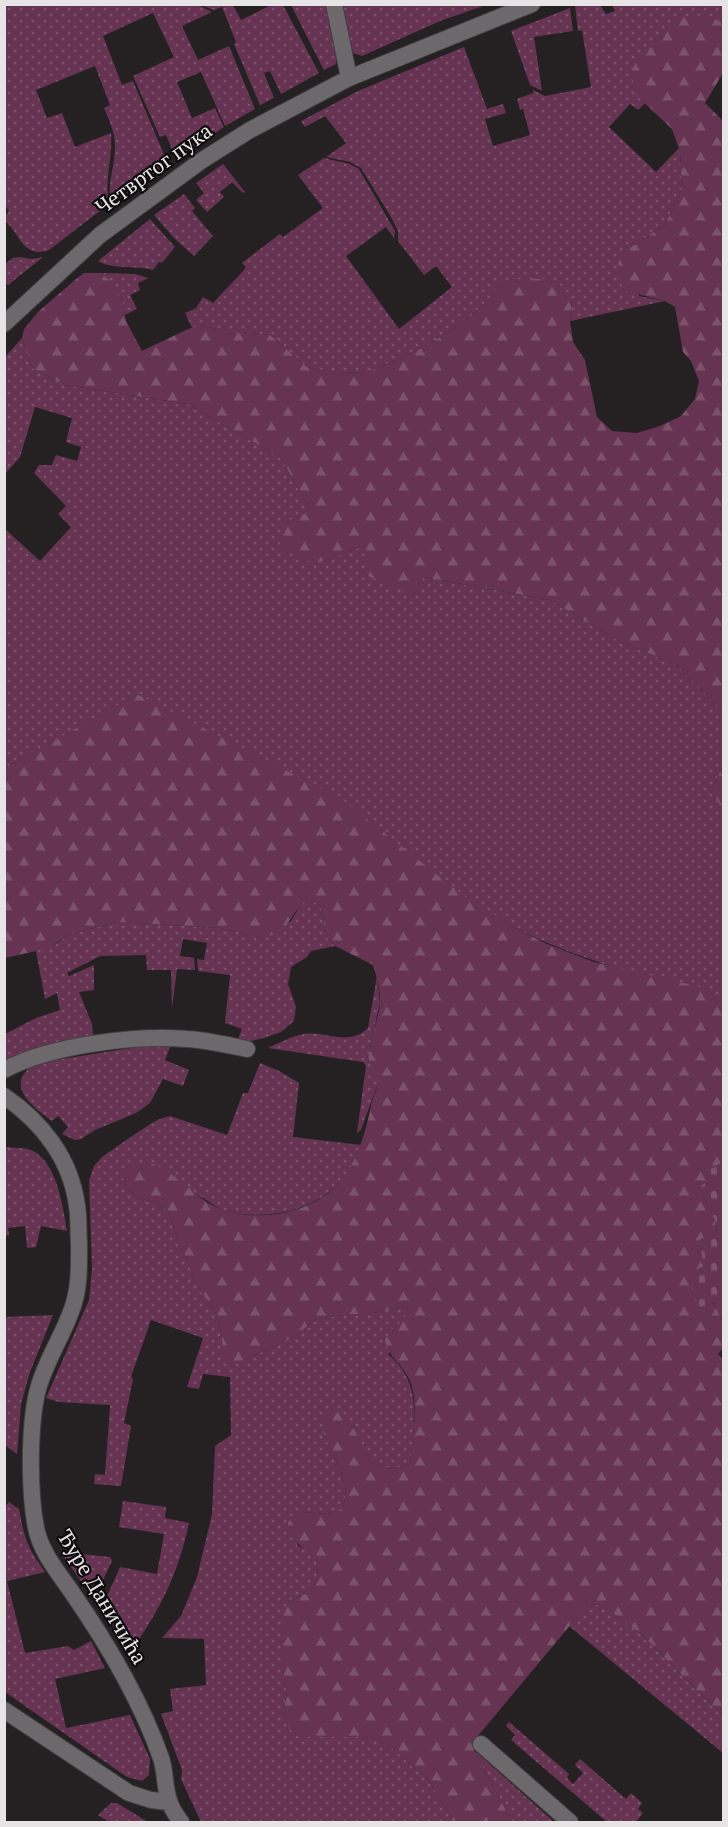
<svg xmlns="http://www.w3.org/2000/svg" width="728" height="1827" font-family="'PT Serif',serif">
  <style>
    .grass { fill: url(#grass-dots) }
    .forest { fill: url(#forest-firs) }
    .cemetery { fill: url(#cemetery-stones) }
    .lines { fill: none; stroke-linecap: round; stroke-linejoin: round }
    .minor-casing { stroke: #423f40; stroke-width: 18 }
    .tertiary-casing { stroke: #423f40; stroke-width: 18 }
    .minor { stroke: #6c686b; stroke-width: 16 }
    .tertiary { stroke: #6c686b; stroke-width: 16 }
    .labels { text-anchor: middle; stroke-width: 4.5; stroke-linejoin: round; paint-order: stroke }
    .street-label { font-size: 21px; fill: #e6e4e5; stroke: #0d0b0c }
  </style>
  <defs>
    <pattern id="grass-dots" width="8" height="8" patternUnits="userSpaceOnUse" patternTransform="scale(1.5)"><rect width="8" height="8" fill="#663452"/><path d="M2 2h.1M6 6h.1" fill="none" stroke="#7c516b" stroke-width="1.8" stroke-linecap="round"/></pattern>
    <pattern id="forest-firs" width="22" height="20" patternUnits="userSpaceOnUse" patternTransform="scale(1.5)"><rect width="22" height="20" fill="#663452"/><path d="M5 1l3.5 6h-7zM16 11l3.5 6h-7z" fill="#7c516b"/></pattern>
    <pattern id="cemetery-stones" width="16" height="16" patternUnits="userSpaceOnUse" patternTransform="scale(1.5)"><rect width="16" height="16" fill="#663452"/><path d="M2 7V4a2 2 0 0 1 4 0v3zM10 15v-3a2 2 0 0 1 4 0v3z" fill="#7c516b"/></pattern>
  </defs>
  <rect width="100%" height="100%" fill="#252123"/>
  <!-- grass -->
  <path class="grass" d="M 196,4 L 212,12 L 182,26 L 198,60 L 229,46 L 255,109 L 225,126 L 201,72 L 177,82 L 192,118 L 215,108 L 224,127 L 176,159 L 166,135 L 160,137 L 133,76 L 174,57 L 153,13 L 103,36 L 122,85 L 133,81 L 168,164 L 111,203 C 107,185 114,168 115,150 C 116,135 110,122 104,108 L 110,105 L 95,66 L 36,90 L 47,118 L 62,113 L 75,147 L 111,133 C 113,156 104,180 109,204 L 49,250 C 23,259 21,235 5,221 L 5,216 L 9,211 L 4,205 L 5,5 Z
    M 720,4 L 723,6 L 723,26 L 721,22 L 667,27 L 653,43 L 636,94 L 645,103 L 638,110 L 630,104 L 609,127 L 656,172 L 679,148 L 680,151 L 682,188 L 665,225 L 631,247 L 639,296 L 665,301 L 570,321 L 572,300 L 500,284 L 487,301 L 470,317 L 427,346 L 368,372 L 337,373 L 307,367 L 270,335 L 243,332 L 229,334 L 203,325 L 192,328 L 185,313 L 196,308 L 203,297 L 213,303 L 244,270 L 246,267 L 242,263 L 280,234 L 283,237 L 323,208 L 298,175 L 324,158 L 350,164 L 359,169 L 395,231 L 394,238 L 386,227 L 346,256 L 399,329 L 452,287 L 436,266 L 424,275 L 398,241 L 398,231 L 391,217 L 361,168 L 350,162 L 326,157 L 346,143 L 325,116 L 305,127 L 301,121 L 358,91 L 464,47 L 487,109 L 503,104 L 506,113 L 485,119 L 493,146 L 530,135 L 523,109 L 520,110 L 517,99 L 533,93 L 533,90 L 545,96 L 591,87 L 582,30 L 578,31 L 575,5 L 600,5 L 606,14 L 615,11 L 612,5 Z
    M 200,5 L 233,5 L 241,20 L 271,5 L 283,5 L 319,73 L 281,94 L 270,71 L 264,73 L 274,98 L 260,105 L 234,44 L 236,42 L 222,7 L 214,10 Z
    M 291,5 L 328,5 L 337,57 L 336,64 L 324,70 Z
    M 341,5 L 486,5 L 440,21 L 362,56 L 353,53 Z
    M 570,8 L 573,31 L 534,37 L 542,91 L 530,85 L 511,31 Z
    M 223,164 L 245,192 L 243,193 L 232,182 L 220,192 L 224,197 L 207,212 L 196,200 L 204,193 L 196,183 Z
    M 184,194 L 195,208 L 192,211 L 213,236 L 194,256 L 175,239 L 154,215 Z
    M 150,219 L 175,247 L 162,263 L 159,262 L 153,270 C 135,265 113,270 98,261 Z
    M 19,257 L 32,259 L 43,257 L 8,285 L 5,283 L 5,264 L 13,258 Z
    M 101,273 L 135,274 L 148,278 L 138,283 L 140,290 L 130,295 L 137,309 L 125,315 C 122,296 116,285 101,273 Z
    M 22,338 L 32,368 L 66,385 L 188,404 L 281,458 L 311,511 L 315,564 L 366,545 L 413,596 L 423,577 L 550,600 L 622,643 L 676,664 L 723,711 L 723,765 L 711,792 L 723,809 L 723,1009 L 715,997 C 647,977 579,960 515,928 L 138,694 L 5,768 L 4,528 L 40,561 L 71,527 L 58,514 L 66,506 L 34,473 L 39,465 L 52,465 L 56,455 L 77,461 L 81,447 L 66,442 L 72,418 L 35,407 L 20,457 L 5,474 L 5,357 Z
    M 310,900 L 320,905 L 327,938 L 335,946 L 311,951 L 307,957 L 291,967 L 288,984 L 296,1007 L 294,1021 L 281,1032 L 264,1038 L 251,1041 L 238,1039 L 242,1029 L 225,1023 L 230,975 L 198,971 L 197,959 L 204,960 L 207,943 L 183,939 L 180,956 L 194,958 L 195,970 L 177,969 L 172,1008 L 171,970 L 147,970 L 146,955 L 100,956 L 67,973 L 69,976 L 94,965 L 94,990 L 79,992 L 92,1024 L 93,1037 L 5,1059 L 5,1034 L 36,1018 L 60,1010 L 57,993 L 45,999 L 36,951 L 56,944 L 70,934 L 117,922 L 220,928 L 264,938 L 291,921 L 301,904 Z
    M 377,976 L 380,1003 L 370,1046 L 378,1083 L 361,1130 L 357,1133 L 366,1066 L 363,1062 L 268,1048 C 279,1043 292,1036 304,1034 C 327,1031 348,1047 368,1028 Z
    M 150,1045 L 171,1045 L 165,1060 L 189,1070 L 183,1086 L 163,1079 L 150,1103 L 136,1113 L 95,1130 L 81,1139 L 75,1140 L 62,1134 L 68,1127 L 58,1116 L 52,1121 C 31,1106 2,1083 37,1063 Z
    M 260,1063 L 279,1071 L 299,1083 L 293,1137 L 361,1145 C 358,1153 355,1163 350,1170 C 323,1209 272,1222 227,1211 C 215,1208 206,1198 195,1194 C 172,1186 146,1183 123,1177 L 127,1189 L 140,1198 L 156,1203 L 169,1212 L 179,1246 L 186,1257 L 197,1286 L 216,1313 L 222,1338 L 238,1363 L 294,1337 L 316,1319 L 351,1314 L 366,1314 L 407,1307 L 410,1313 L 404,1320 L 392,1330 L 389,1355 C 424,1385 414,1423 410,1464 L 392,1469 L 371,1463 L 351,1425 L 322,1429 L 342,1475 L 346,1491 L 343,1508 L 328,1514 L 302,1512 L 297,1545 L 308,1552 L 318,1563 L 317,1578 L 310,1592 L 288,1601 L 283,1669 L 287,1691 L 283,1717 L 299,1737 L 366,1737 L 386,1743 L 427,1778 L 454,1822 L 201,1822 L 181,1779 L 182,1770 L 161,1714 L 173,1711 L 170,1689 L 206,1685 L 204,1639 L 162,1638 L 181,1616 L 197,1577 L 212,1514 L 215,1446 L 231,1435 L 230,1377 L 203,1374 L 199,1389 L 187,1387 L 203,1338 L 151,1320 L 131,1377 L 133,1379 L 124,1423 L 131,1426 L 121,1486 L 94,1484 L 95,1474 L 105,1475 L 110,1405 L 59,1402 L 46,1398 L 89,1300 L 92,1269 L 89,1180 L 94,1166 L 102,1157 L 138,1132 L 157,1120 L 170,1116 L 227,1135 L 243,1093 L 248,1093 Z
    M 5,1147 C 13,1148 25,1147 33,1151 C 57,1163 63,1207 67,1231 L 41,1226 L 36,1247 L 27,1248 L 25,1226 L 8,1228 L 9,1235 L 5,1236 Z
    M 53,1315 L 30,1372 L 21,1404 L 17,1454 L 5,1445 L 5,1317 Z
    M 123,1501 L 166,1507 L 165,1518 L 189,1523 C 178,1575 160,1609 130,1653 L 102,1608 L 120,1567 L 157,1574 L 164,1534 L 119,1527 Z
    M 9,1502 L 19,1509 C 24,1538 28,1549 45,1572 L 7,1581 L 25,1653 L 68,1646 L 74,1650 L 91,1641 L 105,1668 L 55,1679 L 66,1728 L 130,1715 L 150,1759 L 149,1775 L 142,1781 L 127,1777 L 5,1692 L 4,1508 Z
    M 60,1552 L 110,1557 L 112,1561 L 94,1599 Z
    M 588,1604 L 602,1605 L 639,1632 L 723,1716 L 723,1753 L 569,1626 Z
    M 509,1722 L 569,1774 L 567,1778 L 573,1784 L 583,1773 L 575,1765 L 580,1759 L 626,1799 L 631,1793 L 642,1803 L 638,1809 L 643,1813 L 636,1822 L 607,1822 L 511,1740 L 515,1735 L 506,1726 Z
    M 474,1750 L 482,1757 L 554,1822 L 512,1822 Z
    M 111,1803 L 117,1803 L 148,1822 L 109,1822 L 98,1815 Z"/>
  <!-- forest -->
  <path class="forest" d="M 705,15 L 721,22 L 724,26 L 723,73 L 705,103 L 724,122 L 723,717 L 723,711 L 676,664 L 622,643 L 550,600 L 424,577 L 413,596 L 368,576 L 366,545 L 315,564 L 279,548 L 282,523 L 311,511 L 281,458 L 188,404 L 66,385 L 32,368 L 22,338 L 24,329 L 38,312 L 76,279 L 84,273 L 101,273 L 115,285 L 123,303 L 126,321 L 142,351 L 188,329 L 203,325 L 229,334 L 243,332 L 270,335 L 307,367 L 337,373 L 368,372 L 427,346 L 470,317 L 487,301 L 500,284 L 518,279 L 545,279 L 564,287 L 572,300 L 570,321 L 573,342 L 585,360 L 597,417 L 612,431 L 637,433 L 660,426 L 681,416 L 695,399 L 699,381 L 691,361 L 683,352 L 675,307 L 665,301 L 625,291 L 619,281 L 618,263 L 631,247 L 665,225 L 682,188 L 680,151 L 672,129 L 636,95 L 632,75 L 636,59 L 667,27 L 684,17 Z
    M 137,694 L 342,799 L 460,893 L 515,928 L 547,944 L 594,962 L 697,986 L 715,997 L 724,1009 L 723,1162 L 706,1172 L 709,1181 L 699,1187 L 714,1219 L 717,1231 L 704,1266 L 699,1308 L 714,1303 L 723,1322 L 723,1348 L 718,1354 L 724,1360 L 723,1716 L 639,1632 L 602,1605 L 588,1604 L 477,1737 L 474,1750 L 512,1822 L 454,1822 L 427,1778 L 386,1743 L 366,1737 L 299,1737 L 289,1729 L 283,1717 L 287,1691 L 283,1669 L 283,1617 L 288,1601 L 310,1592 L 317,1578 L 318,1563 C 305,1549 291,1542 288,1522 L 302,1512 L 328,1514 L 343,1508 L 346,1491 L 342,1475 L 322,1429 L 324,1414 L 332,1410 C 353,1417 361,1444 371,1463 L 392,1469 L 410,1464 C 412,1439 420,1401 409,1379 C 402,1363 387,1357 385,1339 L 409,1312 L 407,1307 L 367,1314 L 351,1314 L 316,1319 L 294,1337 L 238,1363 L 223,1360 L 222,1338 L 216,1313 L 197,1286 L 186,1257 L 179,1246 L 169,1212 L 156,1203 L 140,1198 L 127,1189 L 123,1177 C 145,1136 189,1193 212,1205 C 235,1216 263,1218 287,1212 C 345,1198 360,1158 371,1106 C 372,1098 377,1091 377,1084 C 378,1075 372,1070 370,1063 C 368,1059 369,1054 370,1050 C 371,1035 378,1020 380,1005 C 381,993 377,977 373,965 L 335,946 L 327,938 L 320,905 L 310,900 L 301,904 L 283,930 L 264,938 L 220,928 L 117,922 L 70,934 L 49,948 L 5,958 L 5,768 Z
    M 723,765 L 723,809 L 711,792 Z"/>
  <!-- cemetery -->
  <path class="cemetery" d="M 723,1162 L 723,1322 L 714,1303 L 699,1308 L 687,1274 L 704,1266 L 699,1240 L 717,1231 L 714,1219 L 699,1187 L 708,1181 L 705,1172 Z"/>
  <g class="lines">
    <!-- minor casing -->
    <g class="minor-casing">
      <path id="minor" d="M 334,4 L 349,78
        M 4,1070 C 51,1045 135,1035 187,1039 C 207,1040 227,1045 247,1049
        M 4,1096 C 42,1122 71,1159 77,1206 C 79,1217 78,1230 79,1242 C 79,1264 80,1288 72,1309 C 62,1338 44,1363 37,1393 C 29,1428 29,1492 36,1528 C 41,1552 57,1571 71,1591 C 107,1643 140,1698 161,1758 C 166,1772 164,1789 170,1803 C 172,1810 177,1816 181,1822
        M 4,1710 L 129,1793 L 151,1800 L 169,1802
        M 481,1744 L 570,1822"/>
    </g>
    <!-- tertiary casing -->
    <g class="tertiary-casing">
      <path id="tertiary" d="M 4,324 L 100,235 L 201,161 L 250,130 L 349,78 L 532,4"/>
    </g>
    <!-- minor -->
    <use href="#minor" class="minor"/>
    <!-- tertiary -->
    <use href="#tertiary" class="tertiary"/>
  </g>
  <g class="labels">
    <!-- street labels -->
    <g class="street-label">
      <text transform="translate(154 169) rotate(-36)" y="7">Четвртог пука</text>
      <text transform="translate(102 1597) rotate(59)" y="7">Ђуре Даничића</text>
    </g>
  </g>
  <!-- border -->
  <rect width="728" height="1827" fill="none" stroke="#e6e4e5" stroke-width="12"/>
</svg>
